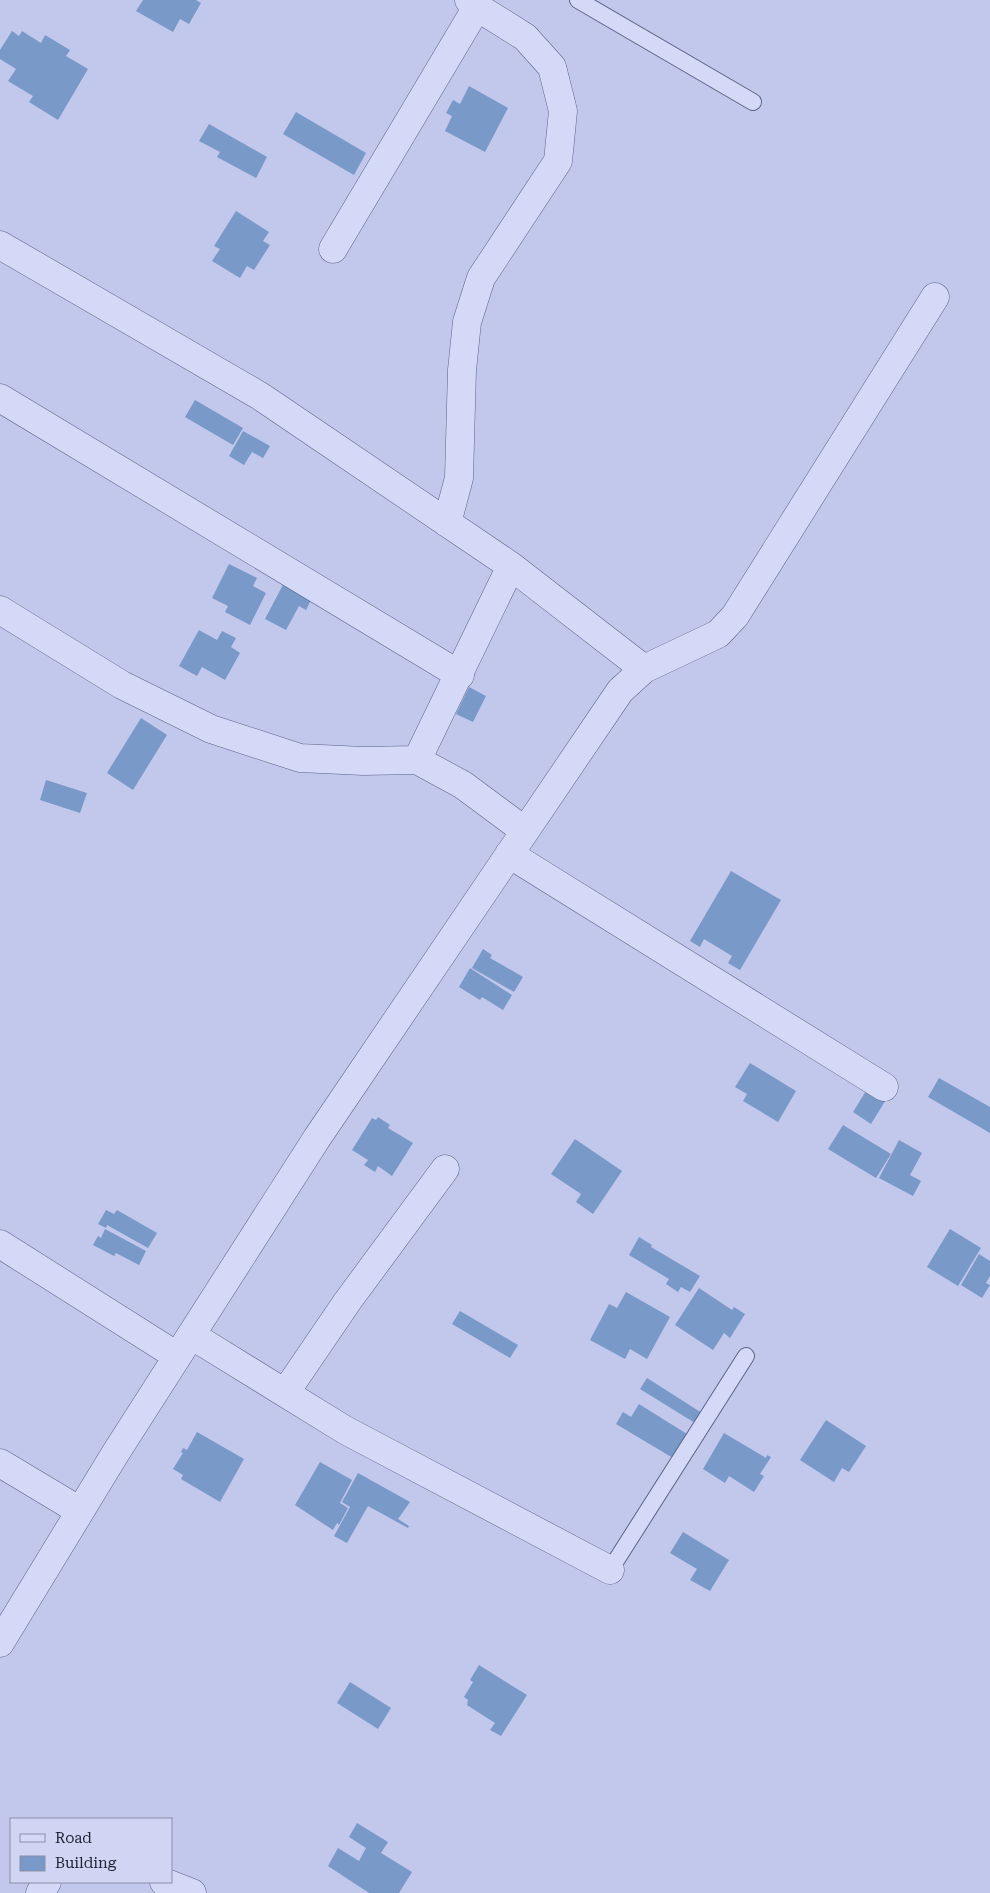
<svg xmlns="http://www.w3.org/2000/svg" width="990" height="1893" font-family="'Roboto Serif',serif">
  <style>
    .building { fill: #7999c9 }
    .lines { fill: none; stroke-linecap: round; stroke-linejoin: round }
    .service-casing { stroke: #5a6685; stroke-width: 18 }
    .minor-casing { stroke: #5a6685; stroke-width: 29 }
    .service { stroke: #d4d9f7; stroke-width: 16 }
    .minor { stroke: #d4d9f7; stroke-width: 28 }
  </style>
  <rect width="100%" height="100%" fill="#c2c7ec"/>
  <!-- building -->
  <path class="building" d="M 143,0 L 196,0 L 201,3 L 189,24 L 180,19 L 173,32 L 136,11 Z
    M 12,31 L 19,36 L 22,31 L 41,43 L 45,35 L 70,50 L 66,56 L 88,69 L 58,120 L 29,102 L 33,96 L 8,81 L 16,69 L 0,59 L 0,50 Z
    M 469,86 L 508,108 L 485,152 L 445,131 L 452,116 L 446,113 L 453,100 L 460,104 Z
    M 296,112 L 366,153 L 354,175 L 283,134 Z
    M 209,124 L 267,157 L 256,178 L 217,157 L 220,152 L 199,141 Z
    M 236,211 L 269,232 L 263,241 L 270,245 L 254,270 L 247,266 L 240,278 L 212,261 L 220,249 L 214,246 Z
    M 195,400 L 243,428 L 233,445 L 185,417 Z
    M 243,431 L 270,446 L 263,458 L 252,452 L 244,465 L 229,456 Z
    M 229,564 L 257,578 L 253,586 L 266,593 L 250,625 L 225,612 L 228,606 L 212,598 Z
    M 286,579 L 314,594 L 306,610 L 299,606 L 286,630 L 265,619 Z
    M 199,630 L 217,640 L 222,631 L 236,638 L 231,647 L 240,653 L 225,680 L 202,667 L 197,676 L 179,666 Z
    M 469,687 L 486,696 L 473,722 L 456,714 Z
    M 141,718 L 167,735 L 133,790 L 107,773 Z
    M 46,780 L 87,793 L 80,813 L 40,800 Z
    M 731,871 L 781,900 L 740,970 L 728,963 L 732,956 L 704,939 L 700,947 L 690,941 Z
    M 483,949 L 492,955 L 490,958 L 523,977 L 514,992 L 472,968 Z
    M 470,968 L 512,995 L 503,1010 L 482,997 L 480,1000 L 459,987 Z
    M 750,1063 L 796,1091 L 778,1122 L 743,1101 L 747,1094 L 735,1087 Z
    M 939,1078 L 990,1107 L 990,1133 L 928,1097 Z
    M 869,1086 L 887,1098 L 871,1124 L 853,1112 Z
    M 378,1117 L 390,1125 L 388,1128 L 413,1143 L 392,1176 L 378,1166 L 375,1172 L 364,1165 L 368,1160 L 352,1150 L 372,1118 L 376,1120 Z
    M 843,1125 L 891,1154 L 876,1178 L 828,1149 Z
    M 575,1139 L 622,1171 L 593,1214 L 576,1202 L 581,1194 L 551,1174 Z
    M 899,1140 L 922,1153 L 910,1175 L 921,1181 L 913,1196 L 879,1178 Z
    M 106,1210 L 114,1214 L 117,1210 L 157,1233 L 148,1248 L 107,1225 L 106,1228 L 98,1224 Z
    M 105,1229 L 146,1251 L 139,1265 L 116,1253 L 114,1256 L 93,1245 L 98,1236 L 101,1238 Z
    M 950,1229 L 981,1248 L 958,1286 L 927,1267 Z
    M 639,1237 L 652,1245 L 651,1247 L 700,1276 L 690,1292 L 681,1287 L 678,1292 L 666,1284 L 669,1279 L 629,1255 Z
    M 979,1254 L 990,1261 L 990,1276 L 986,1283 L 990,1285 L 982,1298 L 961,1285 Z
    M 699,1288 L 732,1310 L 734,1307 L 745,1314 L 730,1338 L 724,1333 L 713,1350 L 675,1325 Z
    M 626,1292 L 670,1317 L 647,1359 L 630,1349 L 625,1359 L 590,1340 L 609,1304 L 617,1308 Z
    M 460,1311 L 518,1345 L 510,1358 L 452,1324 Z
    M 647,1378 L 702,1413 L 695,1423 L 640,1389 Z
    M 639,1404 L 687,1434 L 673,1458 L 616,1424 L 623,1412 L 631,1417 Z
    M 826,1420 L 866,1446 L 849,1472 L 842,1468 L 834,1482 L 800,1460 Z
    M 197,1432 L 244,1459 L 220,1502 L 181,1479 L 183,1475 L 173,1469 L 183,1453 L 181,1452 L 183,1448 L 187,1450 Z
    M 724,1433 L 766,1458 L 767,1455 L 771,1457 L 760,1474 L 764,1476 L 754,1492 L 729,1476 L 725,1483 L 703,1469 Z
    M 320,1462 L 352,1480 L 340,1503 L 348,1508 L 339,1525 L 337,1523 L 333,1530 L 295,1505 Z
    M 358,1473 L 410,1502 L 398,1519 L 409,1526 L 408,1528 L 368,1506 L 347,1543 L 334,1536 L 350,1507 L 342,1502 Z
    M 683,1532 L 729,1560 L 710,1591 L 690,1580 L 697,1569 L 670,1553 Z
    M 479,1665 L 527,1695 L 501,1736 L 490,1730 L 495,1723 L 467,1705 L 468,1700 L 464,1697 L 473,1682 L 470,1680 Z
    M 350,1682 L 391,1708 L 378,1729 L 337,1703 Z
    M 357,1823 L 388,1842 L 381,1853 L 412,1872 L 399,1893 L 369,1893 L 328,1866 L 338,1848 L 359,1861 L 366,1848 L 349,1837 Z"/>
  <g class="lines">
    <!-- service casing -->
    <g class="service-casing">
      <path id="service" d="M 578,0 L 753,102
        M 610,1570 L 746,1356"/>
    </g>
    <!-- minor casing -->
    <g class="minor-casing">
      <path id="minor" d="M 0,245 L 260,396 L 511,566 L 644,669
        M 333,249 L 477,7
        M 0,398 L 460,675
        M 447,523 L 459,478 L 462,370 L 467,322 L 481,278 L 558,161 L 563,111 L 552,67 L 525,37 L 477,7 L 469,0
        M 0,610 L 122,685 L 211,729 L 300,758 L 363,761 L 417,760 L 463,785 L 525,831
        M 417,760 L 511,566
        M 509,854 L 884,1087
        M 0,1244 L 177,1356
        M 191,1335 L 345,1430 L 610,1570
        M 285,1393 L 347,1302 L 445,1169
        M 0,1463 L 80,1511
        M 0,1643 L 115,1454 L 317,1138 L 620,691 L 644,669 L 718,634 L 735,616 L 935,297
        M 164,1882 L 192,1893
        M 40,1893 L 47,1882"/>
    </g>
    <!-- service -->
    <use href="#service" class="service"/>
    <!-- minor -->
    <use href="#minor" class="minor"/>
  </g>
  <!-- legend -->
  <rect x="10" y="1818" width="162" height="65" fill="#d1d5f4" stroke="#898fa8"/>
  <rect x="20" y="1834" width="25" height="8" fill="#d4d9f7" stroke="#898fa8"/>
  <text x="55" y="1843" font-size="15" fill="#1d2535">Road</text>
  <rect x="20" y="1856" width="25" height="15" fill="#7999c9" stroke="#898fa8"/>
  <text x="55" y="1868" font-size="15" fill="#1d2535">Building</text>
</svg>
